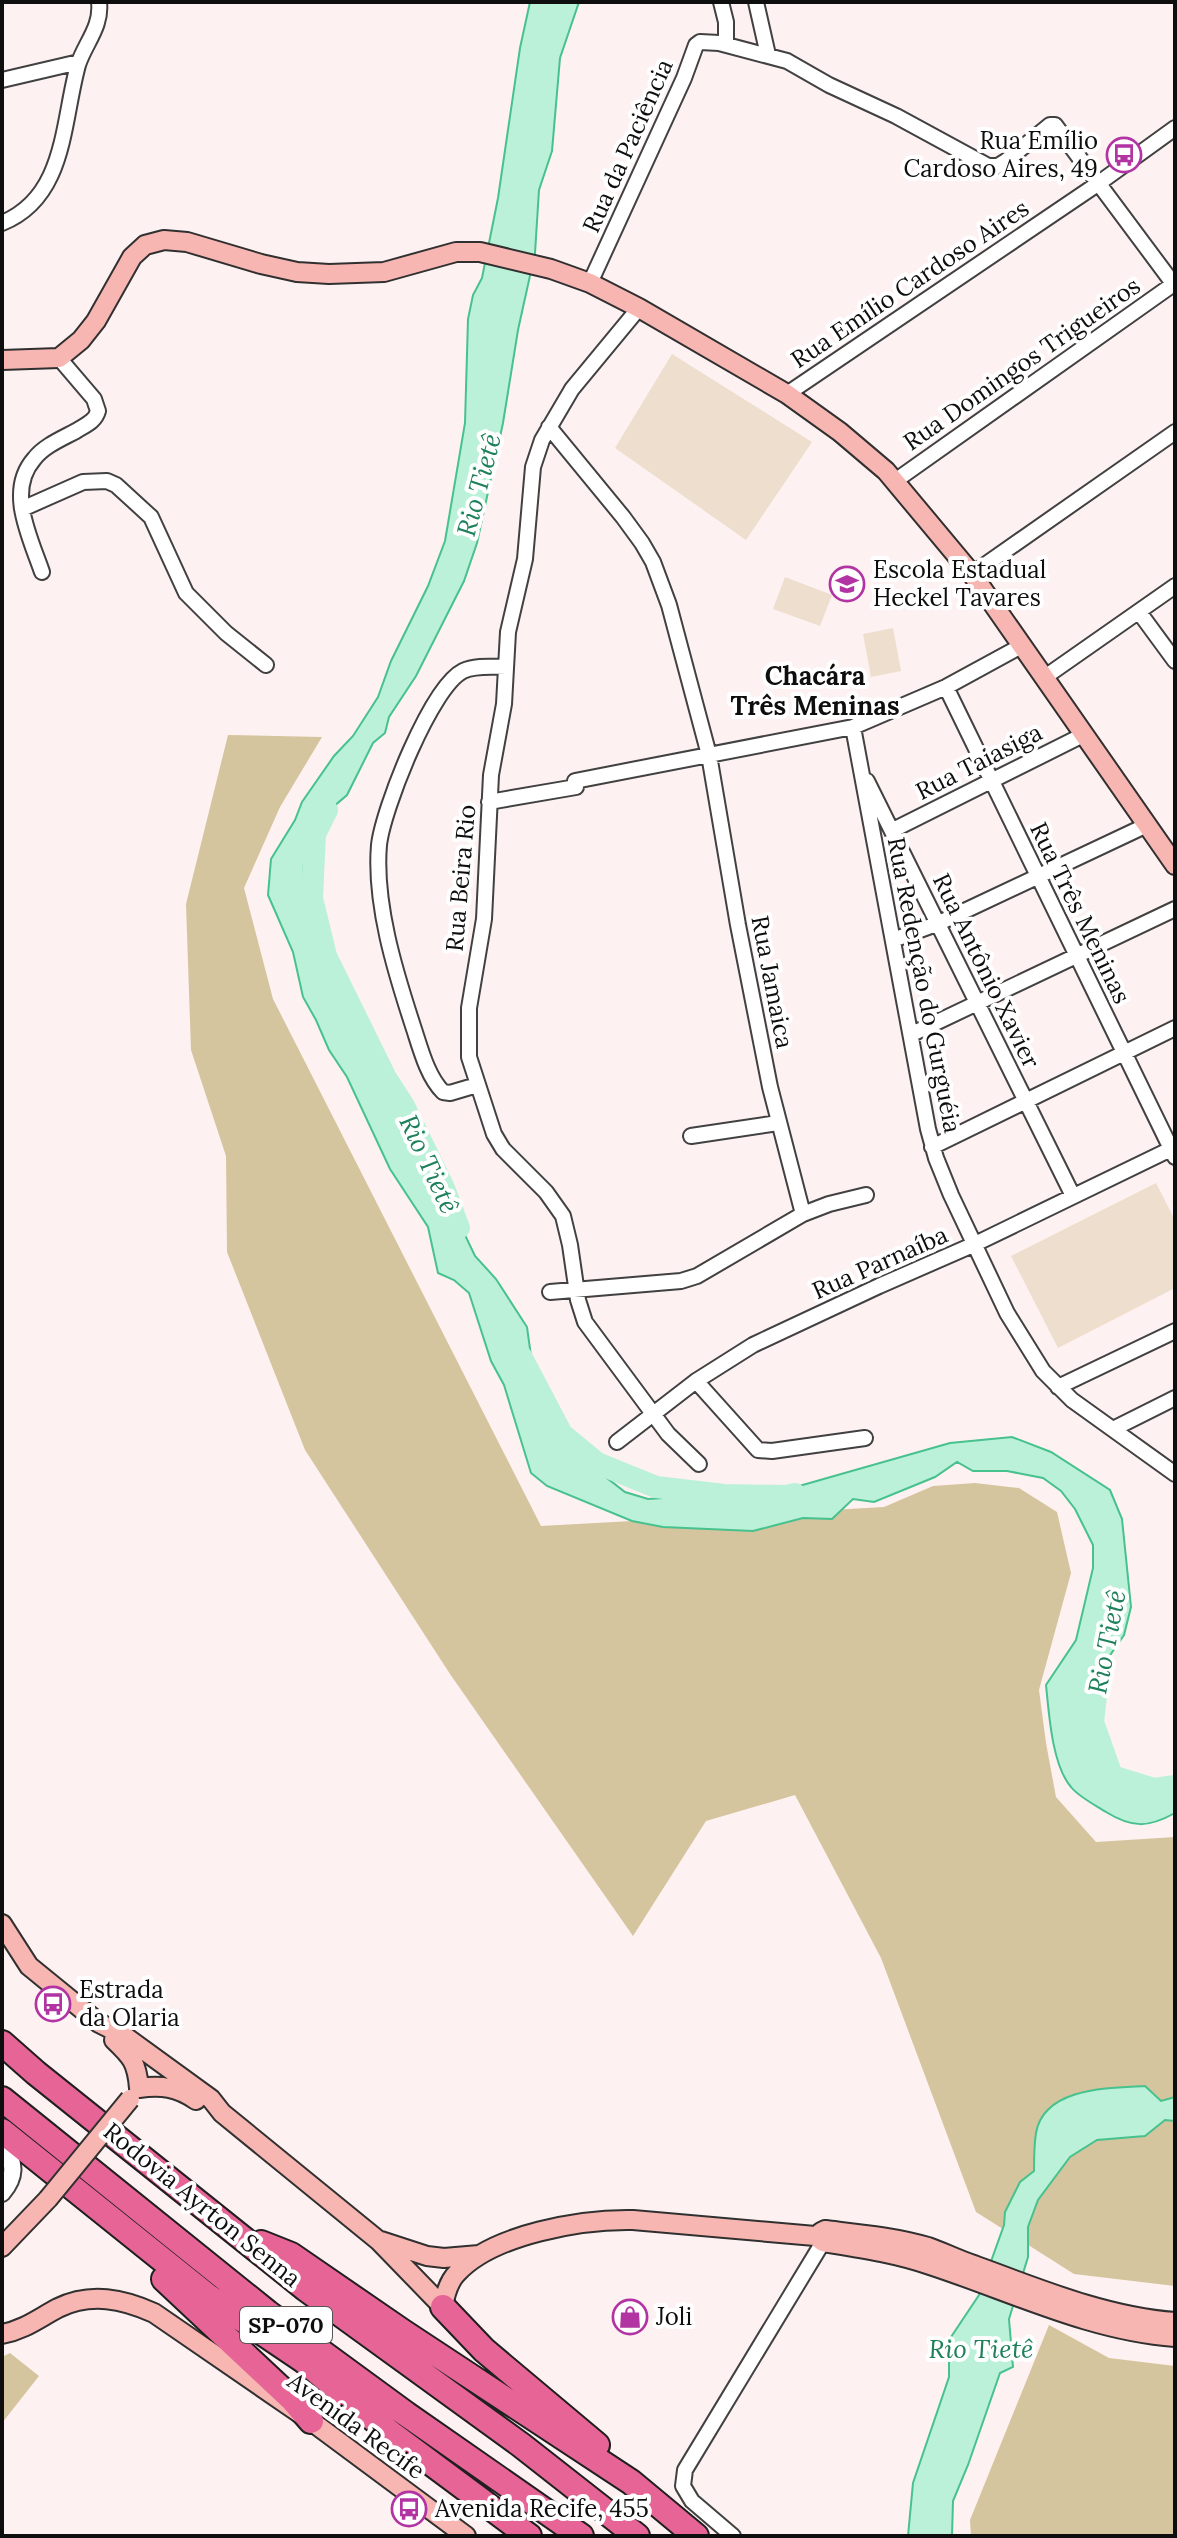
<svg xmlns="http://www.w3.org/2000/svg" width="1177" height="2538" font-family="Lora,serif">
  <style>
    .forest { fill: #d5c59e }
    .pitch { fill: #eddece }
    .water { fill: #baf1d8; stroke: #47c18d; stroke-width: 2 }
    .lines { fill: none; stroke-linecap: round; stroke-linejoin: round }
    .river { stroke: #baf1d8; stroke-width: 22 }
    .minor-casing { stroke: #414141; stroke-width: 18 }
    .tertiary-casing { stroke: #414141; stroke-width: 20 }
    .secondary-casing { stroke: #303030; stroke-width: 22 }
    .motorway-casing { stroke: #1f1f1f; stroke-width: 28 }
    .minor { stroke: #fff; stroke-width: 14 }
    .tertiary { stroke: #fff; stroke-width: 16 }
    .secondary { stroke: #f8b6b2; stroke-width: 18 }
    .motorway { stroke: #e76596; stroke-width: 24 }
    .secondary-bridge-casing { stroke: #303030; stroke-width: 22; stroke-linecap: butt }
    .secondary-bridge { stroke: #f8b6b2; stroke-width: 18 }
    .labels { text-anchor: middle; stroke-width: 8; stroke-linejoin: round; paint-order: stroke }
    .shield { fill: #fff; stroke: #565656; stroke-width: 2 }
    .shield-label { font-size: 22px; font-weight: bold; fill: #0e0e0e }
    .poi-label { font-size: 24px; fill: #0e0e0e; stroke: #fff; text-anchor: start }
    .street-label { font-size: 24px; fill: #0e0e0e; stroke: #fff }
    .water-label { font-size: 26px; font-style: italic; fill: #1f815b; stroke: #fff }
    .neighbourhood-label { font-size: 26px; font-weight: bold; fill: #0e0e0e; stroke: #fff }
  </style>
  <rect width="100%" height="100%" fill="#fef1f1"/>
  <!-- forest -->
  <path class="forest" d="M 228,735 L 322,737 L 280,807 L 244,888 L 273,999 L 541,1526 L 884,1507 L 933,1486 L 975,1483 L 1019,1488 L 1057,1512 L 1071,1573 L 1039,1690 L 1046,1743 L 1056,1797 L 1096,1842 L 1175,1837 L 1175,2286 L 1074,2274 L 976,2212 L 881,1958 L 795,1795 L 706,1821 L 633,1936 L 450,1674 L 305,1450 L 227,1252 L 226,1156 L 191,1050 L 186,904 Z
    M 1049,2325 L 1109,2358 L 1175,2366 L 1175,2536 L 971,2536 L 970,2520 Z
    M 10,2353 L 39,2376 L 2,2423 L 2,2357 Z"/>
  <!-- pitch -->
  <path class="pitch" d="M 672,354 L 812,442 L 746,540 L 615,448 Z
    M 785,577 L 832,595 L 820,626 L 773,609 Z
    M 893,628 L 901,671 L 871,677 L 863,634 Z
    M 1156,1183 L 1175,1220 L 1175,1288 L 1058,1348 L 1011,1256 Z"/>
  <!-- water -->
  <path class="water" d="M 530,2 L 579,2 L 560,58 L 552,151 L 539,190 L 535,253 L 518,330 L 503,423 L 477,543 L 464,581 L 416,676 L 389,717 L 385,733 L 373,743 L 347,795 L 332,808 L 318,835 L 307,844 C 302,867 300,893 318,911 L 319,954 L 334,965 L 352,996 L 348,1020 L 443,1189 L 475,1256 L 496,1279 L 527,1327 L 535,1385 L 566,1446 L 625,1492 L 648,1499 L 694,1496 L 764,1496 L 950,1443 L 1012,1437 L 1051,1452 L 1110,1490 L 1122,1519 L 1131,1607 L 1124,1635 L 1104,1664 L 1096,1698 L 1093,1720 L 1096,1753 L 1106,1773 L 1123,1785 L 1147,1787 L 1175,1782 L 1175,1813 C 1148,1828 1132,1828 1106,1812 C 1095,1805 1079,1797 1071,1787 C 1052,1765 1049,1714 1046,1685 L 1076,1640 L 1093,1568 L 1093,1545 L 1075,1509 L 1061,1491 L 1043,1478 L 1007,1471 L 973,1471 L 957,1462 L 935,1477 L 874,1502 L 853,1499 L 832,1519 L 803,1518 L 753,1531 L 663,1527 L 632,1521 L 547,1486 L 531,1473 L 504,1385 L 491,1361 L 469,1293 L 454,1280 L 438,1273 L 428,1227 L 390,1169 L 347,1077 L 329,1050 L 316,1020 L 303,997 L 293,952 L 268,895 L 271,859 L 295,820 L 302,802 L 334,756 L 353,736 L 378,697 L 391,661 L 428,586 L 445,541 L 465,423 L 468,319 L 473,295 L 482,278 L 498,198 L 520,48 Z
    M 1145,2086 L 1161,2101 L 1175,2097 L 1175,2121 L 1165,2120 L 1145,2136 L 1097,2140 L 1070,2157 L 1038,2200 L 1028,2227 L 1028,2257 L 1009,2319 L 1013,2367 L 1000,2373 L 968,2465 L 953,2501 L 952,2536 L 908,2536 L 913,2483 L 949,2377 L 949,2340 L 979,2295 L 1004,2225 L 1005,2212 L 1020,2182 L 1034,2171 C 1034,2159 1034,2145 1036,2133 C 1044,2087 1109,2088 1145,2086 Z"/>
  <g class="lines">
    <!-- river -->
    <path class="river" d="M 327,810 L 315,834 L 312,898 L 326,956 L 386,1078 L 404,1106 L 444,1188 L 459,1228
      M 521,1356 L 562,1434 L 597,1463 L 656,1487 L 724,1495 L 785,1496 L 795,1494
      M 1099,1670 L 1093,1722 L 1112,1776 L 1154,1789 L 1175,1786"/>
    <!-- minor casing -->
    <g class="minor-casing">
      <path id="minor" d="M 721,2 L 726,22 L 726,44
        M 756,2 L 768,55
        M 2,80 L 79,62
        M 2,223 C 66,197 62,123 78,65 C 85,43 102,27 99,2
        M 590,283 L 684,78 L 696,45 L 700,42 L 719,43 L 787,61 L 829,85 L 896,116 L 988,166 L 998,166 L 1006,161 L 1050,125 L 1055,125 L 1175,286
        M 639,308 L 572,389 L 542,440 L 533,467 L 525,559 L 508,632 L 504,704 L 491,775 L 484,919 L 469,1008 L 469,1057 L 494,1134 L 503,1149 L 546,1192 L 563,1216 L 570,1245 L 578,1300 L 585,1322 L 668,1434 L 699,1464
        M 787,394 L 1099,183 L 1175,128
        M 549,427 L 623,517 L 642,543 L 653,562 L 669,605 L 709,755 L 738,925 L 770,1087 L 803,1214
        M 895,481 L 1175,283
        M 22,509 L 83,482 L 107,481 L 116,485 L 151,517 L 186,593 L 226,633 L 266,665
        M 42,572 C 30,537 6,491 34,459 C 44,446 61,439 76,431 C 85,425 95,422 98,411 L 94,399 L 59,358
        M 972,574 L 1175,432
        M 1139,612 L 1175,661
        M 1045,677 L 1175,586
        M 946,687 L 1175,1157
        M 853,727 L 928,1129 L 936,1158 L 951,1195 L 1007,1313 L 1043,1371 L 1072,1400 L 1175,1474
        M 575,781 L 853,727 L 946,687 L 1023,645
        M 867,781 L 1073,1196
        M 489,802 L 576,787
        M 893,830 L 1085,734
        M 893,940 L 939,923 L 1147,825
        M 912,1034 L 1175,909
        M 477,1085 L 450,1093 L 443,1092 C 427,1076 420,1047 413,1026 C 395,971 374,903 379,845 C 383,809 431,687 463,671 C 475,665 493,667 506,667
        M 691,1136 L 778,1123
        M 932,1147 L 1175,1028
        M 550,1292 L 681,1281 L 697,1276 L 803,1214 L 829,1204 L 866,1195
        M 696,1381 L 758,1450 L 772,1451 L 865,1438
        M 1058,1387 L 1175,1331
        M 1113,1429 L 1175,1398
        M 617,1442 L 696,1381 L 753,1345 L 879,1286 L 975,1244 L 1175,1147
        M 733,2536 L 692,2501 L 683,2486 L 685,2470 L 823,2242 L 824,2233"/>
    </g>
    <!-- tertiary casing -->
    <g class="tertiary-casing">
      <path id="tertiary" d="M 2,2147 C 17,2162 15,2178 2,2193"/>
    </g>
    <!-- secondary casing -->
    <g class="secondary-casing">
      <path id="secondary" d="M 2,360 L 59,358 L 81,340 L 96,321 L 132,257 L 145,245 L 164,240 L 187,242 L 261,264 L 297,272 L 329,274 L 384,272 L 456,252 L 480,252 L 551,269 L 590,283 L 639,308 L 787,394 L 840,432 L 886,471 L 972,574 L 1175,865
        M 2,1924 L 29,1966 L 99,2023 L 123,2035 L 211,2099 L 222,2113 L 379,2241 L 443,2307
        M 114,2040 C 132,2057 137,2063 139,2088
        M 139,2088 C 162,2085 177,2087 196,2100
        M 821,2232 L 825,2230 C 859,2234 894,2237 928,2247 C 943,2252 958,2260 974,2265 C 1039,2289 1106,2317 1175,2322
        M 381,2241 L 427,2256 L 444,2258 L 479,2255
        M 2,2247 L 48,2199
        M 443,2307 C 445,2295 448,2282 457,2273 C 493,2234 582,2219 633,2220 L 815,2236 L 823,2242 C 860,2248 895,2253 930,2265 C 1010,2291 1090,2331 1175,2337
        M 2,2334 C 24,2330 39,2318 58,2308 C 91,2292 123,2299 154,2313 L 311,2421 L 466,2536"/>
    </g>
    <!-- motorway casing -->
    <g class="motorway-casing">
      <path id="motorway" d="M 2,2043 L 36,2073 L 306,2289 L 521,2445 L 637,2536
        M 2,2099 L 268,2313 L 406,2414 L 581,2536
        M 2,2131 L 209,2297 L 303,2360 L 388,2431 L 529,2536
        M 261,2243 L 291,2255 L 403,2332 L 631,2482 L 696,2536
        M 164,2279 L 292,2399 L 311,2421
        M 443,2307 L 484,2350 L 597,2445"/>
    </g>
    <!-- minor -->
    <use href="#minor" class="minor"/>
    <!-- tertiary -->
    <use href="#tertiary" class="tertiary"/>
    <!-- secondary -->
    <use href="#secondary" class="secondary"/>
    <!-- motorway -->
    <use href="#motorway" class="motorway"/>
    <!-- secondary-bridge casing -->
    <g class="secondary-bridge-casing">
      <path id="secondary-bridge" d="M 48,2199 L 130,2099"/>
    </g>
    <!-- secondary-bridge -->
    <use href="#secondary-bridge" class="secondary-bridge"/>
  </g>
  <!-- icons -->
  <defs>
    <g id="bus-ring" transform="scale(1.8)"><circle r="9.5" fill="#fff" stroke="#b233a2" stroke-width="1.5"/><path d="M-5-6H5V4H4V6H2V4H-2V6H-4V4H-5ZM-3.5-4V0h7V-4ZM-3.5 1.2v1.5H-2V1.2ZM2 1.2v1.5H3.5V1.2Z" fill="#b233a2"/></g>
    <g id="school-ring" transform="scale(1.8)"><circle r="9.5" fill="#fff" stroke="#b233a2" stroke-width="1.5"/><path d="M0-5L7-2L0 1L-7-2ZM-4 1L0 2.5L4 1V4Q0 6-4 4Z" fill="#b233a2"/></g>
    <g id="shop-ring" transform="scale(1.8)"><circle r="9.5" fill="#fff" stroke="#b233a2" stroke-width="1.5"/><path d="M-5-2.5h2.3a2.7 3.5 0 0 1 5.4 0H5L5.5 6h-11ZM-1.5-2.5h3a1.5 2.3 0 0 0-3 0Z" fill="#b233a2"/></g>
  </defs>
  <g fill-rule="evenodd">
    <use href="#bus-ring" x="1124" y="155"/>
    <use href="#school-ring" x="847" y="584"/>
    <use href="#bus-ring" x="53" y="2004"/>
    <use href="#shop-ring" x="630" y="2317"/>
    <use href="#bus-ring" x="409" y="2509"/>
  </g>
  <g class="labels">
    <!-- shield labels -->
    <rect class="shield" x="240" y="2307" width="92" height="36" rx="6"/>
    <g class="shield-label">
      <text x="286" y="2333">SP-070</text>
    </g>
    <!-- poi labels -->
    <g class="poi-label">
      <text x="1098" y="149" text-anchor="end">Rua Emílio<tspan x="1098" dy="28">Cardoso Aires, 49</tspan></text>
      <text x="873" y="578">Escola Estadual<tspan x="873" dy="28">Heckel Tavares</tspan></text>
      <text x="79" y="1998">Estrada<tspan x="79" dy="28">da Olaria</tspan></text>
      <text x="656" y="2325">Joli</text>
      <text x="435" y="2517">Avenida Recife, 455</text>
    </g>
    <!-- street labels -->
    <g class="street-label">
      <text transform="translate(628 146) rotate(-66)" y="8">Rua da Paciência</text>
      <text transform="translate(910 284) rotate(-34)" y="8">Rua Emílio Cardoso Aires</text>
      <text transform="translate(1022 364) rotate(-35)" y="8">Rua Domingos Trigueiros</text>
      <text transform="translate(979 762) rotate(-27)" y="8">Rua Taiasiga</text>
      <text transform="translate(461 878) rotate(-85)" y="8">Rua Beira Rio</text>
      <text transform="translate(1080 913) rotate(64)" y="8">Rua Três Meninas</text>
      <text transform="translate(986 971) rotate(64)" y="8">Rua Antônio Xavier</text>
      <text transform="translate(772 982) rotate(79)" y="8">Rua Jamaica</text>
      <text transform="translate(924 985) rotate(79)" y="8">Rua Redenção do Gurguéia</text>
      <text transform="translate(880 1263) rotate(-24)" y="8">Rua Parnaíba</text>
      <text transform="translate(202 2205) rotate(39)" y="8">Rodovia Ayrton Senna</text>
      <text transform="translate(356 2426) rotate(36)" y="8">Avenida Recife</text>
    </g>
    <!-- water labels -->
    <g class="water-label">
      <text transform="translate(479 485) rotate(-75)" y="9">Rio Tietê</text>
      <text transform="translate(429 1164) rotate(65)" y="9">Rio Tietê</text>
      <text transform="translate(1107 1642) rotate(-79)" y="9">Rio Tietê</text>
      <text x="981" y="2358">Rio Tietê</text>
    </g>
    <!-- neighbourhood labels -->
    <g class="neighbourhood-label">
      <text x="815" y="685">Chacára<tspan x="815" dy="30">Três Meninas</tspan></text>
    </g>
  </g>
  <!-- border -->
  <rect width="1177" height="2538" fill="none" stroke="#0e0e0e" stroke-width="8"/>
</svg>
